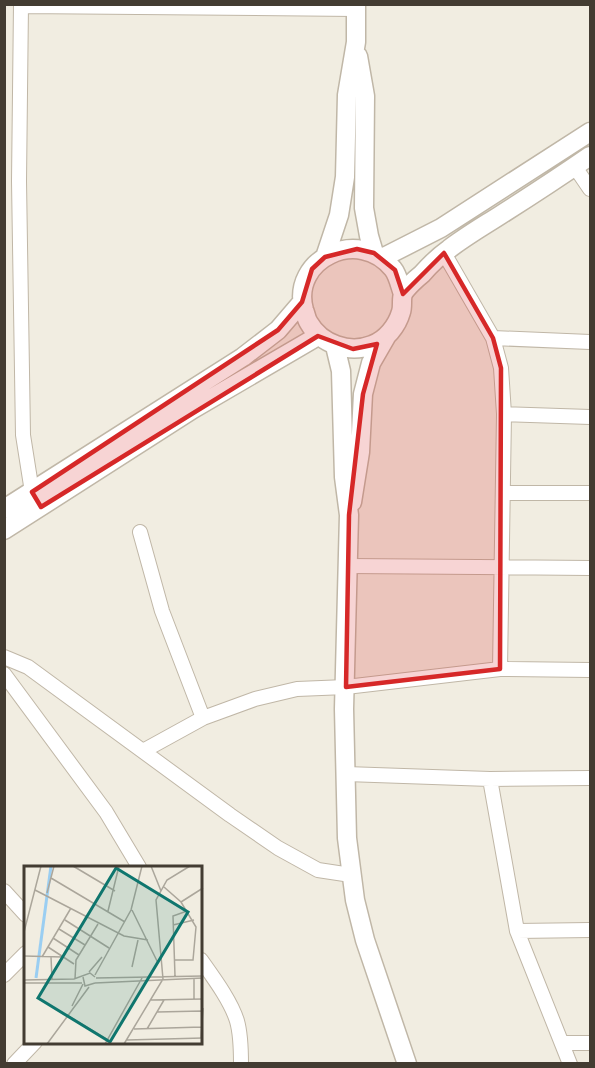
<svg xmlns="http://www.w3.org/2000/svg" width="595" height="1068" font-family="Lato,sans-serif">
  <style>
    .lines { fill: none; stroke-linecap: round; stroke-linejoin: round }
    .minor-casing { stroke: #c0b7a7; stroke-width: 16 }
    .tertiary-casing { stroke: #c0b7a7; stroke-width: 21 }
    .minor { stroke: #fff; stroke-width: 14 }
    .tertiary { stroke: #fff; stroke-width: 18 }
    .marked { fill: #d62828; fill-opacity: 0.2; stroke: #d62828; stroke-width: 4.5; stroke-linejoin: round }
    .inset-river { fill: none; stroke: #9acef2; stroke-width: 3 }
    .inset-road { fill: none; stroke: #aba69b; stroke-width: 1.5 }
    .view { fill: #0f766e; fill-opacity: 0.15; stroke: #0f766e; stroke-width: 3 }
    .inset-edge { fill: none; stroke: #433c32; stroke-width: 3 }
  </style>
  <rect width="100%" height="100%" fill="#f1ede1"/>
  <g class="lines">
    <!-- minor casing -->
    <g class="minor-casing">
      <path id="minor" d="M 21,4 L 19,181 L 23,435 L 32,492 L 36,499
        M 21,6 L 356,9
        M 575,167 L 590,189
        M 444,253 L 493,338 L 501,368 L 504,414 L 500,669
        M 493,338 L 590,342
        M 504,414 L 590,417
        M 503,493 L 590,493
        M 140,532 L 162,611 L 203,718
        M 348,566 L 590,568
        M 4,657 L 28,667 L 230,815 L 278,848 L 318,870 L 351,875
        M 4,674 L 106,812 L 139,867
        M 143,751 L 203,718 L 255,699 L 297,689 L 346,687 L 500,669 L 590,670
        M 346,774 L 490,779 L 590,778
        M 490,779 L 517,931 L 570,1064
        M 4,891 L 26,915
        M 517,931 L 590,930
        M 201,960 C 213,977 231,1001 237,1021 C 241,1035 241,1050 241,1064
        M 4,975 L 26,953
        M 562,1043 L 590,1043
        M 14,1064 L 35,1042"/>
    </g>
    <!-- tertiary casing -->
    <g class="tertiary-casing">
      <path id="tertiary" d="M 358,56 L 365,96 L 364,208 L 369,236 L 374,253
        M 325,257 L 339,215 L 345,177 L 347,95 L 356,42 L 356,4
        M 382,258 L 441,228 L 590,132
        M 403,294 C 400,286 398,275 393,269 C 359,226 290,259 304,310 C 306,314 306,319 309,323 C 321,344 349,354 372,345 C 386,340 397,326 401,312 C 403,306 401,299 403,294 C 406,288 417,278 422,274 C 430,265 439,256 449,249 C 466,236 485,225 502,214 C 532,195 561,176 590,156
        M 335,346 L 341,371 L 344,477 L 349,515 L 344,709 L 347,838 L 355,900 L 365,940 L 407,1064
        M 352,502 L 360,452 L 363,394 L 371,363 L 386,337
        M 4,509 L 243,357 L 278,330 L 302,302
        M 4,530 L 193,409 L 318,336"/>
    </g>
    <!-- minor -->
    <use href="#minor" class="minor"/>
    <!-- tertiary -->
    <use href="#tertiary" class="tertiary"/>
  </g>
  <!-- marked area -->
  <path class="marked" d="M 357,249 L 374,253 L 395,270 L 403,294 L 444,253 L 493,338 L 501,368 L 500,669 L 346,687 L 349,515 L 363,394 L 377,344 L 353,349 L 318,336 L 41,507 L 32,492 L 278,330 L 302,302 L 312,269 L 325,257 Z"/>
  <!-- overview -->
  <g transform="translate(24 866)">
    <rect width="178" height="178" fill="#f1ede1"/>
    <path class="inset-river" d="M 12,112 L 27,0"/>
    <path class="inset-road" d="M 49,0 L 91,25M 127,0 L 137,25M 27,12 L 101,56M 140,21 L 157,36 L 172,61 L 169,94 L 151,94M 11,24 L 100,70 L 124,74M 23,27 L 30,0M 157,36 L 179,22M 108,44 L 134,97M 84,45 L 95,0M 41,54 L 85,82M 149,59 L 170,54M 35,63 L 61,79M 0,66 L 17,0M 29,72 L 55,89M 24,81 L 50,98M 0,90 L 39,91M 18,91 L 47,42M 27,91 L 28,113M 108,101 L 114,74M 65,106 L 78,91M 71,109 L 107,44 L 118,0M 151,110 L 149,50 L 163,45M 59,111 L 61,120 L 71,117M 72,112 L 179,110M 170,112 L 170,133M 51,113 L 52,94 L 74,58M 0,114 L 50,113 L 66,107 L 71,111M 0,117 L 58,117M 71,117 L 179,112M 127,134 L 179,133M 48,140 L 59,118M 133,146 L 178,145M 43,149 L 84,174M 110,163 L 178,161M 123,163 L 140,134M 177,172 L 179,142M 103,174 L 179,172M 23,178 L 65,121M 81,178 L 118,112M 100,178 L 139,113 L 132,34 L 143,14 L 166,0"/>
    <path class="view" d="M 92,2 L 164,46 L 86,176 L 14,132 Z"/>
    <rect width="178" height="178" class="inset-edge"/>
  </g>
  <!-- border -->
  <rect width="595" height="1068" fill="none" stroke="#433c32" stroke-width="12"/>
</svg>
